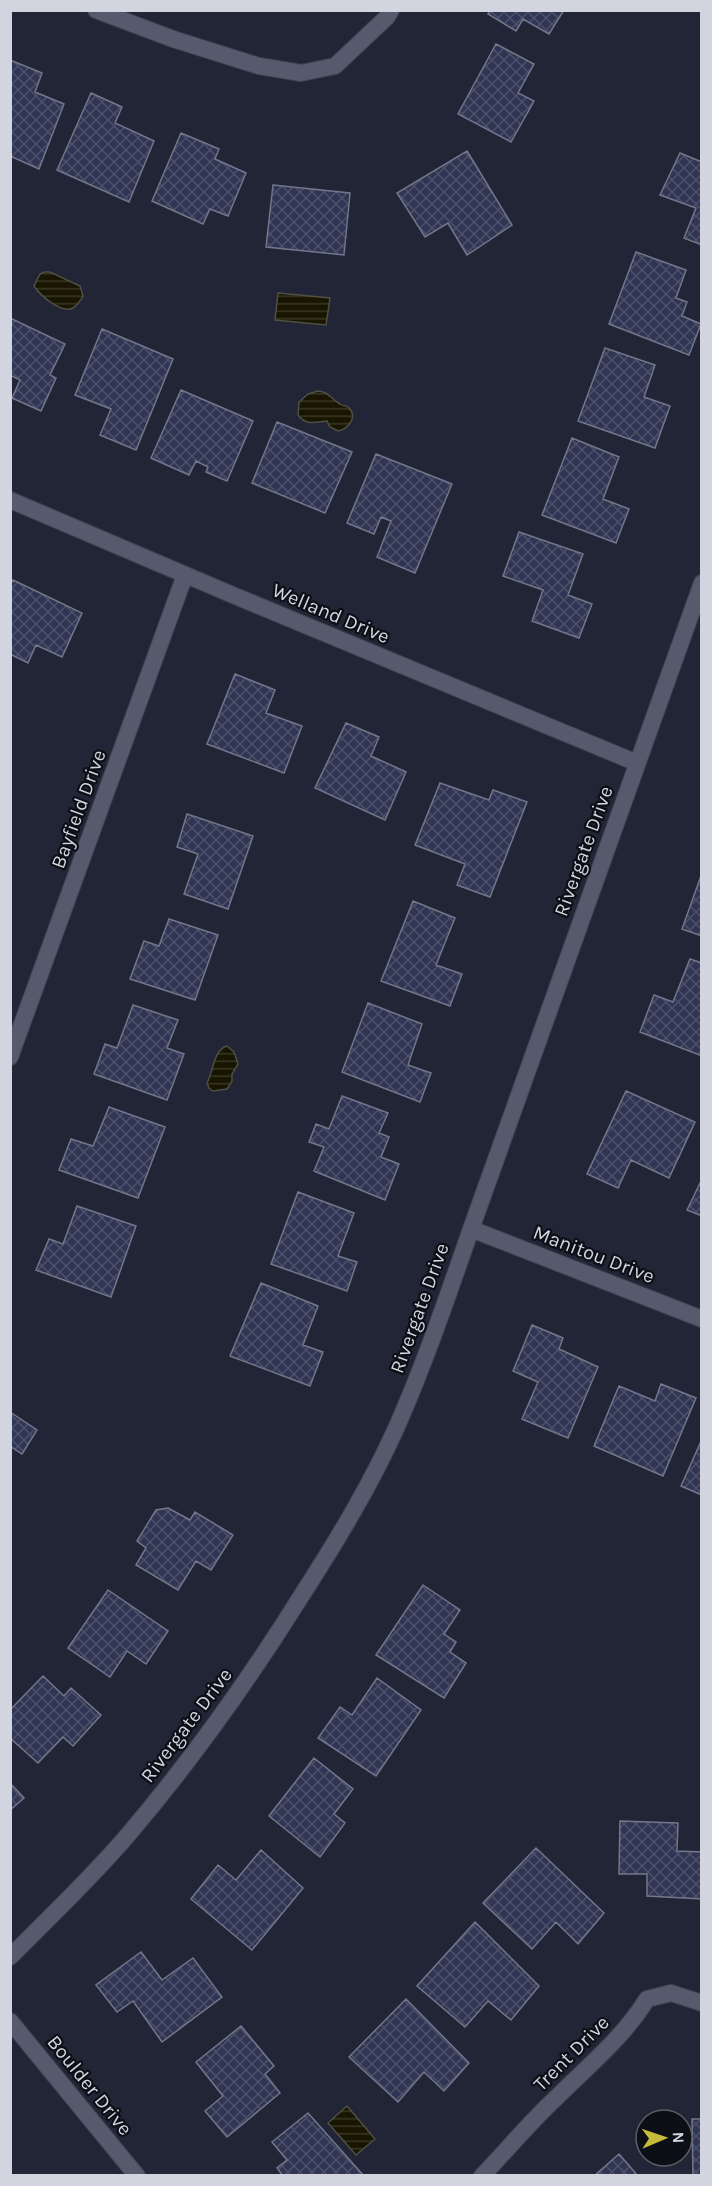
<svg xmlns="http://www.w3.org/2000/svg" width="712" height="2186" font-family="Karla,sans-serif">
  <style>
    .water { fill: url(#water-rules); stroke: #504f43; stroke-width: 1.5 }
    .building { fill: url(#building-cross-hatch); stroke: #72778b; stroke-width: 1.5 }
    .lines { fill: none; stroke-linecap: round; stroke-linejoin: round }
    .minor-casing { stroke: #3f4250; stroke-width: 18 }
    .minor { stroke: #555a6d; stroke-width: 16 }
    .labels { text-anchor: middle; stroke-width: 4.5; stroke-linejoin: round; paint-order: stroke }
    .street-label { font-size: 20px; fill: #d2d5e0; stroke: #0d0f16 }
  </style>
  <defs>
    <pattern id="water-rules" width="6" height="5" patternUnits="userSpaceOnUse" patternTransform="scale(1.5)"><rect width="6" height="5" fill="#181600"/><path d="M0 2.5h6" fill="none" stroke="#393725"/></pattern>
    <pattern id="building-cross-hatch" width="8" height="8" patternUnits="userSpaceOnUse" patternTransform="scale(1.5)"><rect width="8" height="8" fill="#2f3552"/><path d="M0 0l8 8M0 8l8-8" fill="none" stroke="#4c516b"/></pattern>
  </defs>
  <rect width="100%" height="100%" fill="#212535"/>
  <!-- water -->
  <path class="water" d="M 44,272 L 50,272 L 80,286 L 83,296 C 80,301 76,308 70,309 C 58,311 40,295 34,286 L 40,274 Z
    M 278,293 L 330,298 L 326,325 L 275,320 Z
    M 318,391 C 329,392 331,399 340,404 C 346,408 343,403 349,408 C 358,417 348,429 338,431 L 330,427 L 327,421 C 316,422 306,426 298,415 L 299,402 L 308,394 Z
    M 227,1046 L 234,1052 L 238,1064 L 232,1074 L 232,1081 L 227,1089 L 213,1091 L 209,1088 L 207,1083 C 213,1072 214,1049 227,1046 Z
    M 347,2106 L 375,2139 L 356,2155 L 328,2123 Z"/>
  <!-- building -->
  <path class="building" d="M 490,10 L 564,10 L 549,34 L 523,19 L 516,31 L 488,14 Z
    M 496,44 L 534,64 L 518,93 L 534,101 L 511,142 L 458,114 Z
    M 10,60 L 42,73 L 35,92 L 64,104 L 39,169 L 10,156 Z
    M 91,93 L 122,107 L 115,123 L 154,141 L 129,202 L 57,170 Z
    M 181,133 L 219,149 L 215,159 L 246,173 L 228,216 L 210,209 L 203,224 L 152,201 Z
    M 467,151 L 512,225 L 467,255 L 448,223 L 425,237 L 397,193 Z
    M 680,153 L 702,162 L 702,245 L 684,238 L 696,208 L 660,195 Z
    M 273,185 L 350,193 L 344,255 L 266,247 Z
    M 636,252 L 686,270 L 676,298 L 687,302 L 682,316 L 701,324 L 689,355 L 609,324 Z
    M 10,318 L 65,344 L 50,375 L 56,378 L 41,411 L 12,398 L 20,380 L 10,375 Z
    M 102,329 L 173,359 L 136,450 L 100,435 L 111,409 L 75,395 Z
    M 605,348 L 655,365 L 644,397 L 670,406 L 655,448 L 578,421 Z
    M 181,390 L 253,421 L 227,481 L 206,472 L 208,467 L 196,461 L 189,475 L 151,458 Z
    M 277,422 L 352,452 L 325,513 L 252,483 Z
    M 572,438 L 619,457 L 603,499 L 629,509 L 616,543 L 542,515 Z
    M 376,454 L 452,484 L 415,573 L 377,557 L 391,521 L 381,517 L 374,534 L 347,523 Z
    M 519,532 L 583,554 L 568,595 L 592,604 L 579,638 L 532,621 L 543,590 L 503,576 Z
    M 13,580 L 82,613 L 62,657 L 36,645 L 28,663 L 10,654 L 10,585 Z
    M 235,674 L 275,690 L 266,713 L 302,726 L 284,773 L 207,744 Z
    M 346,723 L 379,737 L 371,756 L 406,772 L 385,820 L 315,788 Z
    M 440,783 L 489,800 L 493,790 L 527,802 L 490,897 L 457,885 L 465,864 L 415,845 Z
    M 187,814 L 253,836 L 228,909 L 184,894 L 198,854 L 177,847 Z
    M 702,873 L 702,936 L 682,929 Z
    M 413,901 L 455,918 L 436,965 L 462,974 L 450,1006 L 381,981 Z
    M 169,919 L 218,935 L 195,1000 L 130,979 L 144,941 L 159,946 Z
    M 690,959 L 702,963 L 702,1056 L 640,1032 L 654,995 L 673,1002 Z
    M 368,1003 L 422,1024 L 408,1065 L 431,1073 L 420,1102 L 342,1072 Z
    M 133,1005 L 178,1020 L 167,1048 L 184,1054 L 167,1100 L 94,1074 L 105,1044 L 117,1048 Z
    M 626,1091 L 695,1122 L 669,1178 L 631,1160 L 618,1188 L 587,1174 Z
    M 342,1096 L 388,1113 L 379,1133 L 389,1137 L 381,1157 L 399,1164 L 385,1200 L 314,1171 L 324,1147 L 309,1142 L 316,1124 L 329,1129 Z
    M 109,1107 L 165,1127 L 138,1198 L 59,1170 L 71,1139 L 93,1146 Z
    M 702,1179 L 702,1216 L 687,1210 Z
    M 298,1192 L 354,1213 L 338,1256 L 357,1262 L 347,1291 L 271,1264 Z
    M 77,1206 L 136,1226 L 111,1297 L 36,1270 L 49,1239 L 63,1244 Z
    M 261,1283 L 318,1306 L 303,1345 L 323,1352 L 310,1386 L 230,1356 Z
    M 532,1325 L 563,1338 L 559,1349 L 598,1367 L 568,1438 L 522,1419 L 538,1382 L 513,1371 Z
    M 661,1384 L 696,1398 L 663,1476 L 594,1446 L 619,1386 L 655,1401 Z
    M 10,1412 L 37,1430 L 22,1454 L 10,1446 Z
    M 702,1439 L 702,1495 L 681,1486 Z
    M 168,1508 L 190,1520 L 195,1512 L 233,1535 L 211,1570 L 196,1561 L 178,1590 L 136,1565 L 146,1548 L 137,1541 L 156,1510 Z
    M 423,1585 L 460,1610 L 444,1634 L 456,1642 L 450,1652 L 466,1663 L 444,1698 L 376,1655 Z
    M 108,1590 L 168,1631 L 146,1664 L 127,1651 L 110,1677 L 68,1648 Z
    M 43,1676 L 64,1696 L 71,1688 L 101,1715 L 73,1746 L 63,1737 L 38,1763 L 10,1738 L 10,1710 Z
    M 377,1678 L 421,1710 L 376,1776 L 318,1738 L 340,1707 L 352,1715 Z
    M 314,1758 L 353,1789 L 334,1814 L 345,1823 L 320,1857 L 269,1816 Z
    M 10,1783 L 24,1798 L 10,1810 Z
    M 620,1821 L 678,1823 L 677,1851 L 702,1852 L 702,1899 L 647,1896 L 647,1874 L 619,1874 Z
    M 536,1848 L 604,1913 L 578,1944 L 556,1922 L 532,1949 L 483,1903 Z
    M 261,1850 L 303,1888 L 252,1950 L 191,1899 L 218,1865 L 236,1880 Z
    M 475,1922 L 539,1986 L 511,2020 L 488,2001 L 465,2027 L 417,1986 Z
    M 141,1952 L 162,1980 L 193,1958 L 222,1997 L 162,2042 L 133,2001 L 117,2012 L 96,1985 Z
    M 406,1999 L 469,2063 L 444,2091 L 424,2072 L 398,2102 L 349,2057 Z
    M 241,2026 L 274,2066 L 265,2074 L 280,2093 L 227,2137 L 205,2111 L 223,2096 L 196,2062 Z
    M 308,2113 L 364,2176 L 283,2176 L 277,2168 L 287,2160 L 272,2142 Z
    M 692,2119 L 702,2119 L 702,2176 L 693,2176 Z
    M 619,2154 L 638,2176 L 594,2176 Z"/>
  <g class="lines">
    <!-- minor casing -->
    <g class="minor-casing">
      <path id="minor" d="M 96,10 L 173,39 L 259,66 L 301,73 L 335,66 L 387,17 L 391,10
        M 10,500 L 228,593 L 637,763
        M 10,1057 L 185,575
        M 471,1229 L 702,1319
        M 10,1957 C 50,1917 91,1878 127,1836 C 191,1761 248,1681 300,1598 C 336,1542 371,1485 398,1424 C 426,1360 448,1295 471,1229 L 702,583
        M 10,2021 L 137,2176
        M 482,2176 C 507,2150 530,2122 556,2098 C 588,2066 623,2038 647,1999 L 671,1993 L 702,2003"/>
    </g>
    <!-- minor -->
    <use href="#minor" class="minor"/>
  </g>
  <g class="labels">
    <!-- street labels -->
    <g class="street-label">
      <text transform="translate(331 613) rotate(23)" y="7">Welland Drive</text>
      <text transform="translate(78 809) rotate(-70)" y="7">Bayfield Drive</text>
      <text transform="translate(583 851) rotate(-70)" y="7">Rivergate Drive</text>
      <text transform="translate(594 1254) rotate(21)" y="7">Manitou Drive</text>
      <text transform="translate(419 1308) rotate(-70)" y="7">Rivergate Drive</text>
      <text transform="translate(186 1725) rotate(-53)" y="7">Rivergate Drive</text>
      <text transform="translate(571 2053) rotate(-45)" y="7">Trent Drive</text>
      <text transform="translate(90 2085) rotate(51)" y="7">Boulder Drive</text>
    </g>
  </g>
  <!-- border -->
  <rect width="712" height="2186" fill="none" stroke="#d2d5e0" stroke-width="24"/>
  <!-- north arrow -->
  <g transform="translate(664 2138) rotate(88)"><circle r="28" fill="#0d0f16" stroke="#5c5e67" stroke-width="1.5"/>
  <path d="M0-4.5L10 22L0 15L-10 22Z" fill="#c7bb3c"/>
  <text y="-9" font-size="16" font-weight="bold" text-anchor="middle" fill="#d2d5e0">N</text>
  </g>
</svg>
